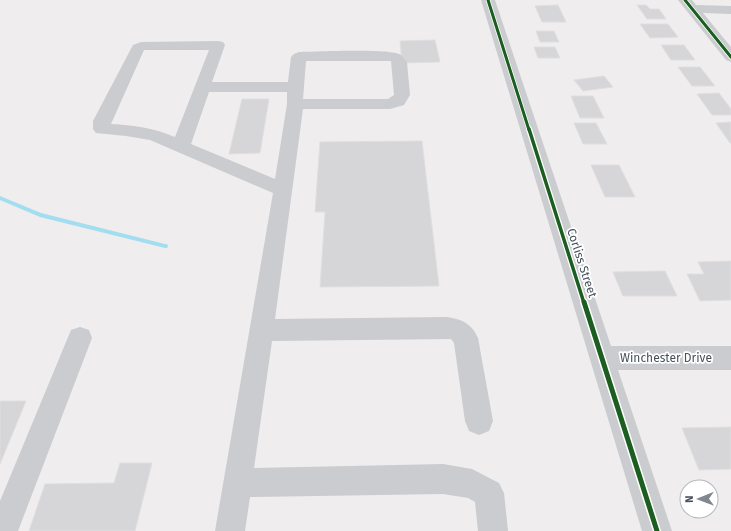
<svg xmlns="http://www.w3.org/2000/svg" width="731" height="531" font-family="'Fira Sans',sans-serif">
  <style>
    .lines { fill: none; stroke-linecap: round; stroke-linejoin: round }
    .stream { fill: #a2deef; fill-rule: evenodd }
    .building { fill: #d6d5d7; stroke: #e0dfe0 }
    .minor { fill: #cacccf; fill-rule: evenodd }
    .cycleway-far2-casing { stroke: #fff; stroke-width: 4.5 }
    .cycleway-far1-casing { stroke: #fff; stroke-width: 6 }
    .cycleway-casing { stroke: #fff; stroke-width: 8 }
    .cycleway-far2 { stroke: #1b5e20; stroke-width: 3 }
    .cycleway-far1 { stroke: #1b5e20; stroke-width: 3.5 }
    .cycleway { stroke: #1b5e20; stroke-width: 5 }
    .labels { text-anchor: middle; stroke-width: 3.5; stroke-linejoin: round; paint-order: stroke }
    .street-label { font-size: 12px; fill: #44505b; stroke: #fff }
  </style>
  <rect width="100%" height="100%" fill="#efeded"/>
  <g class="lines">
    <!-- stream -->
    <path class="stream" d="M 0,196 L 41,213 L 165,244 L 167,244 L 168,246 L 167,248 L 165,248 L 40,217 L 0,200 Z"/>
  </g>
  <!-- building -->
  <path class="building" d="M 558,5 L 566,22 L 542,22 L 535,6 Z
    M 637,5 L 646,5 L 650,9 L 659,9 L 666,19 L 647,19 Z
    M 640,24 L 668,24 L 678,37 L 650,38 Z
    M 536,31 L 554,31 L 559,42 L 540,42 Z
    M 435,40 L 440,62 L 402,63 L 400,41 Z
    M 661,45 L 684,45 L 695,60 L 671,60 Z
    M 534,47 L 555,47 L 560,58 L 538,58 Z
    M 678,67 L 700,67 L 715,86 L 692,86 Z
    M 604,76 L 613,87 L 583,91 L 574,80 Z
    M 719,93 L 731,109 L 731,115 L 712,115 L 697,94 Z
    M 571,96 L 593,96 L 604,118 L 580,118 Z
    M 242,99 L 269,99 L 260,153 L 229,154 Z
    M 731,122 L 731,143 L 730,143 L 716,123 Z
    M 574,123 L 596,123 L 607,144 L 583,144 Z
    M 422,141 L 439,286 L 320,287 L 325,212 L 315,212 L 320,142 Z
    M 591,165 L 619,165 L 635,197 L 605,197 Z
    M 731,261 L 731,300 L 700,301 L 687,274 L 704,274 L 698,262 Z
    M 665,271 L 677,296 L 623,296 L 613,272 Z
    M 0,401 L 26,401 L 0,464 Z
    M 731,427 L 731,469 L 699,470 L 682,428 Z
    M 120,463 L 152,463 L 135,531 L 29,531 L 45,484 L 114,483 Z"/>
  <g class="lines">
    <!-- minor -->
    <path class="minor" d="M 481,0 L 495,0 L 611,346 L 731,346 L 731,370 L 618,370 L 672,531 L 642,531 Z
      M 678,0 L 692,0 L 696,5 L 731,6 L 731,14 L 703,13 L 731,47 L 731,62 L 726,60 Z
      M 218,41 L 223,42 L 225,45 L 212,82 L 288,82 L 291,57 L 294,54 L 299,52 C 316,52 390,48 401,55 C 403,56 405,60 407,62 L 410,95 L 404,105 L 390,109 L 303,109 L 275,319 L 447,317 C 462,319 472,324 478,338 L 493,421 L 489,431 L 479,435 L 469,431 L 465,421 L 454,343 L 451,339 L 272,341 L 254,468 L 443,464 L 472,469 L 499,483 L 504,493 L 508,531 L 478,531 L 475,502 L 468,498 L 443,494 L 250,497 L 245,531 L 215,531 L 273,193 L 150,140 L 126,136 L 96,133 L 93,129 L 93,121 L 133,45 L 141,42 ZM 144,50 L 209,50 L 175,137 C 154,128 133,125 111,124 ZM 306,61 L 391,61 L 394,95 L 388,99 L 303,99 ZM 209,92 L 287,92 L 287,104 L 275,179 L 191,144 Z
      M 80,327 L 89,330 L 92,338 L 18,531 L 0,531 L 0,501 L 71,330 Z"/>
    <!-- cycleway-far2 casing -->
    <g class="cycleway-far2-casing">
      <path id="cycleway-far2" d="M 488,0 L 529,130
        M 685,0 L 731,57"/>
    </g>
    <!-- cycleway-far1 casing -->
    <g class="cycleway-far1-casing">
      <path id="cycleway-far1" d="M 529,129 L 584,303"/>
    </g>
    <!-- cycleway casing -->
    <g class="cycleway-casing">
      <path id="cycleway" d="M 584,302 L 657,531"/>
    </g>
    <!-- cycleway-far2 -->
    <use href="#cycleway-far2" class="cycleway-far2"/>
    <!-- cycleway-far1 -->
    <use href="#cycleway-far1" class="cycleway-far1"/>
    <!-- cycleway -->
    <use href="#cycleway" class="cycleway"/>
  </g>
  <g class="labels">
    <!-- street labels -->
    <g class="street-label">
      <text transform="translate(582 263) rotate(72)" y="4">Corliss Street</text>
      <text x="666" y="362">Winchester Drive</text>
    </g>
  </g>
  <!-- north arrow -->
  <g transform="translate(699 499) rotate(269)"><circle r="19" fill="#ffffff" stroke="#b4b9bd"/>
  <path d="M0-3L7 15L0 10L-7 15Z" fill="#80878e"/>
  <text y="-6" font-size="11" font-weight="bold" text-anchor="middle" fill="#44505b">N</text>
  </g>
</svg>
